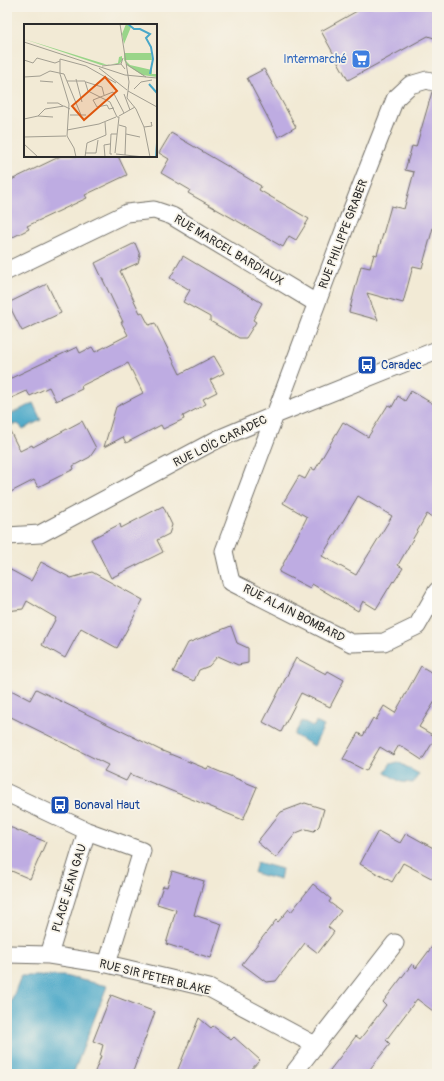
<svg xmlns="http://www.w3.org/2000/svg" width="444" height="1081" font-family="Pangolin,sans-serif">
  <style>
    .water { fill: #49a7c8; stroke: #3a697a }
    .building { fill: #beace2; fill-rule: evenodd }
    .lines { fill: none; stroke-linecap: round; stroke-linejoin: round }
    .minor-casing { stroke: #716e66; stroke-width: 19 }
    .minor { stroke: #fff; stroke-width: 17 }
    .labels { text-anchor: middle; stroke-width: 3.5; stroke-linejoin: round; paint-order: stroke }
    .shop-label { font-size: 12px; fill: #366cbe; stroke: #f7f3e8; text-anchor: end }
    .street-label { font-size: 12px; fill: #2b2b2b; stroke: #f7f3e8 }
    .transit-label { font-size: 12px; fill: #164399; stroke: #f7f3e8; text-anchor: start }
    .inset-river { fill: none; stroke: #49a7c8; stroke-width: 2 }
    .inset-road { fill: none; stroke: #a29e91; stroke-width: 1 }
    .view { fill: #df570e; fill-opacity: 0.15; stroke: #df570e; stroke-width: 2 }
    .inset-edge { fill: none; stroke: #2b2b2b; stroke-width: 2 }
  </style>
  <rect width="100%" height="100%" fill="#f7f3e8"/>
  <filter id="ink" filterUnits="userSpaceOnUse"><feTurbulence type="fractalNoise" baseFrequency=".025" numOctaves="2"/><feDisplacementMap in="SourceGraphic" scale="8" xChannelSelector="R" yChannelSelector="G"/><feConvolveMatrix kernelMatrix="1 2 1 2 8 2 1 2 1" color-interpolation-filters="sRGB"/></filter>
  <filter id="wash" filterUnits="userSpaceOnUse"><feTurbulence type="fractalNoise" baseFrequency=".012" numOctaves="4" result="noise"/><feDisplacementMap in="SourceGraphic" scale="16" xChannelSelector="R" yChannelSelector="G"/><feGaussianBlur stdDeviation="0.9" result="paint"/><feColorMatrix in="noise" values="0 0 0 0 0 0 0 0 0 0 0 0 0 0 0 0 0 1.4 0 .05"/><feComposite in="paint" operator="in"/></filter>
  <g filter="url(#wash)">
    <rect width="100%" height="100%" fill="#f2ead5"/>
    <!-- water -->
    <path class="water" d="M 33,403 L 41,420 L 23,429 L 18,424 L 13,425 L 9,415 Z
      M 302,721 L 313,727 L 316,722 L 324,726 L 314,746 L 294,735 Z
      M 398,762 L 419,774 L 413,783 L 401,782 L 385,773 L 390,764 Z
      M 257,862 L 282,869 L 280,880 L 254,873 Z
      M 21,976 L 64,976 L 107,986 L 73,1074 L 7,1074 L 7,1012 Z"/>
    <g id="blocks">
      <!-- building -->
      <path class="building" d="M 358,7 L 437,7 L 437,39 L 428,36 L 348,80 L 321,31 L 357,11 Z
        M 264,69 L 296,127 L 278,137 L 247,78 Z
        M 432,92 L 437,93 L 437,225 L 434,224 L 422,268 L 413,266 L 403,303 L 367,293 L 378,320 L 349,312 L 361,266 L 370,268 L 374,254 L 377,255 L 391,206 L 404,209 L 414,172 L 405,170 L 412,146 L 416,147 Z
        M 171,133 L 261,186 L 259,190 L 309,219 L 296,240 L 289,236 L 283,247 L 188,193 L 190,190 L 161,173 L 169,159 L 159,153 Z
        M 61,156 L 118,156 L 127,175 L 85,195 L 87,198 L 27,226 L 29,229 L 7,240 L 7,182 Z
        M 135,243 L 140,255 L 138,263 L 120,271 L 140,313 L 142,312 L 149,325 L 155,323 L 180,374 L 214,356 L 224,373 L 210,380 L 217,392 L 203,399 L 206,404 L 183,416 L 184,419 L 163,429 L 161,425 L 126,443 L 123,437 L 104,447 L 116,407 L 143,393 L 128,363 L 81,386 L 82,389 L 56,401 L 49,387 L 30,396 L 27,391 L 7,400 L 7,380 L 77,347 L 80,353 L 92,347 L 95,352 L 128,335 L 121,322 L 123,322 L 95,263 Z
        M 183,256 L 262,303 L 253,320 L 256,322 L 246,338 L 239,338 L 210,321 L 210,317 L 183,302 L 190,290 L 170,278 Z
        M 47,284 L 61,313 L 22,331 L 8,303 Z
        M 411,391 L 437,406 L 437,520 L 427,514 L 398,565 L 403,568 L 394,582 L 393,581 L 376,609 L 363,601 L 358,611 L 312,584 L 310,588 L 279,572 L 307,517 L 283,503 L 299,476 L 305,479 L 311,468 L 315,470 L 343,422 L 368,437 L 388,405 L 392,407 L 398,396 L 405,401 ZM 358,496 L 392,516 L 356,575 L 322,556 Z
        M 82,421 L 96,448 L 90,457 L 73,466 L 74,469 L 38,487 L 34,480 L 7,494 L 7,425 L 20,451 L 32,445 L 33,447 Z
        M 163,506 L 172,525 L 169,534 L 157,540 L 163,552 L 111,578 L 91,539 L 120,524 L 121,528 Z
        M 41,562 L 71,578 L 92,572 L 143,600 L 117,648 L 81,628 L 65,658 L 42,645 L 56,618 L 27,601 L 23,609 L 7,611 L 7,568 L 31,581 Z
        M 231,626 L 237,643 L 248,648 L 248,663 L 238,665 L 218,656 L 209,666 L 199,670 L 194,681 L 173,672 L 188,643 Z
        M 296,658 L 326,674 L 328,671 L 344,680 L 330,707 L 301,693 L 281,732 L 263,722 Z
        M 421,666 L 437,676 L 437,698 L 419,727 L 436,737 L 422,760 L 399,745 L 393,755 L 380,747 L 366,771 L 343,759 L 358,733 L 363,736 L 373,718 L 376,720 L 384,706 L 395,713 Z
        M 7,688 L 30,700 L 36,689 L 160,750 L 207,769 L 208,767 L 257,787 L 243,820 L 130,774 L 126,781 L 104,771 L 108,765 L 7,715 Z
        M 305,803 L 324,809 L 319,826 L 314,831 L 306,829 L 296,833 L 276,858 L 257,842 L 281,812 Z
        M 7,826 L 46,842 L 30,879 L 7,869 Z
        M 378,831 L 400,843 L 406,833 L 437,850 L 437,881 L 403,863 L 392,882 L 360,864 Z
        M 172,871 L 204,881 L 194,915 L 222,924 L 211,958 L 166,944 L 176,910 L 157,904 L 163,886 L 167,887 Z
        M 313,884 L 331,899 L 329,902 L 341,911 L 328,927 L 334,932 L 318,953 L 305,943 L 276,981 L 266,982 L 242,964 L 276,920 L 278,922 L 289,909 L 291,912 Z
        M 437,940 L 437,1014 L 417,999 L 386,1040 L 390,1044 L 366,1074 L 327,1074 L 356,1036 L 360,1039 L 386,1005 L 383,1002 L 412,964 L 416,968 Z
        M 111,995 L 155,1012 L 132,1074 L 94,1074 L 101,1056 L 100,1056 L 103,1045 L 93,1041 Z
        M 199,1018 L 211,1028 L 213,1026 L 231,1040 L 234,1037 L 260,1060 L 247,1074 L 176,1074 Z"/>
    </g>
  </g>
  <g filter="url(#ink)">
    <use href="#blocks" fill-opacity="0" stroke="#716e66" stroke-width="1"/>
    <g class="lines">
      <!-- minor casing -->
      <g class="minor-casing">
        <path id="minor" d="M 437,83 L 427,80 L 410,85 L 395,99 L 352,209 L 224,551 L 231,582 L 351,643 L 384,642 L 417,626 L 437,591
          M 7,271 L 127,213 L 154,210 L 172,216 L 316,303
          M 7,536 L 40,534 L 218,439 L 275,415 L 437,350
          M 7,793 L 87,831 L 142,851 L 107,964
          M 7,954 L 49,955 L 107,964 L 209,988 L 315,1045
          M 49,955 L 87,831
          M 293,1074 L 395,943"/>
      </g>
      <!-- minor -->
      <use href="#minor" class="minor"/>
    </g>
  </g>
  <!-- icons -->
  <defs>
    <g id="supermarket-square" transform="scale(1)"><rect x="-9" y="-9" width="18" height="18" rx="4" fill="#3f7fe0" stroke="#f7f3e8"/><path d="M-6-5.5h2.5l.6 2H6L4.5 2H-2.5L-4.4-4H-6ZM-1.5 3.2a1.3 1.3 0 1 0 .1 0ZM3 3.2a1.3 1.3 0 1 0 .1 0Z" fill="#fff"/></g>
    <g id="bus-square" transform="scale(1)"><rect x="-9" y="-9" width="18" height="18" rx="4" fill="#1a4fb4" stroke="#f7f3e8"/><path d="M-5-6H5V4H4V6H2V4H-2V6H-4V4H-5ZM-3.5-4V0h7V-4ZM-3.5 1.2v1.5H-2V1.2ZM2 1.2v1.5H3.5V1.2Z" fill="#fff"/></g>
  </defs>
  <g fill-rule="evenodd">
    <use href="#supermarket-square" x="361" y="59"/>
    <use href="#bus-square" x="367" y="365"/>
    <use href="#bus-square" x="60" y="805"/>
  </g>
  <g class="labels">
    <!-- shop labels -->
    <g class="shop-label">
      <text x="347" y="63">Intermarché</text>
    </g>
    <!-- street labels -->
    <g class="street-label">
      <text transform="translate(343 234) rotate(-69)" y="4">RUE PHILIPPE GRABER</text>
      <text transform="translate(229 250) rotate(31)" y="4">RUE MARCEL BARDIAUX</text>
      <text transform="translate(220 441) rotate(-26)" y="4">RUE LOÏC CARADEC</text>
      <text transform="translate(294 613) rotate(27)" y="4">RUE ALAIN BOMBARD</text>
      <text transform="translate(69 888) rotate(-73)" y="4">PLACE JEAN GAU</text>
      <text transform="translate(155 977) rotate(14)" y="4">RUE SIR PETER BLAKE</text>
    </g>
    <!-- transit labels -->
    <g class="transit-label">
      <text x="381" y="369">Caradec</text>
      <text x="74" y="809">Bonaval Haut</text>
    </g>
  </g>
  <!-- overview -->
  <g transform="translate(24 24)">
    <rect width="133" height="133" fill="#f2ead5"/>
    <path d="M 102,0 L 107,3 L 100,20 L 98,10 ZM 0,15 L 84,41 L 94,39 L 95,33 L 98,32 L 98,37 L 95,40 L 77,41 ZM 100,29 L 127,29 L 128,36 L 101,36 L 106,41 L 128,46 L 128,50 L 133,50 L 133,53 L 118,51 L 104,42 L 100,36 Z" fill="#99d589"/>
    <path class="inset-river" d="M 104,0 L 110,5 L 116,5 L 126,10 L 122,14 L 127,23 L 129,35 L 126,50M 125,60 L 133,69M 132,133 L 133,119"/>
    <path class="inset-road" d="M 96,0 L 105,58 L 104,67 L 133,83M 0,18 L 101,51 L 133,54M 99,34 L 97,40 L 101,45M 0,36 L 9,39 L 13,34 L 31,39 L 36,37M 102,40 L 122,53M 78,42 L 97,40M 75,44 L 103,66M 0,53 L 16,52 L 26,47 L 40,50 L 57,91M 52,55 L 58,78M 16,57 L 29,58M 43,57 L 61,57 L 64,67 L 86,78 L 93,93 L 95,93M 62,58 L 78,63 L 80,71M 110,65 L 117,58 L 128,56M 104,67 L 103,74 L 112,85 L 120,103 L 126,133M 100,70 L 106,86M 23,79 L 34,79 L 39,82M 90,84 L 85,85 L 83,81 L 73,83 L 69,76 L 89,68 L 100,89M 46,91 L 62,91M 14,92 L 29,93M 95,92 L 111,83M 0,95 L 14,92 L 21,85 L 40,82 L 46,85M 95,101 L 102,103 L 101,131M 120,103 L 128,102 L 127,98 L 128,99M 43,106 L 75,100 L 92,93M 102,110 L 116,113M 0,113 L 42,112M 0,120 L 14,133M 61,129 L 72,129 L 74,116M 91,129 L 95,93M 88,130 L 86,130 L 87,110 L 93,110M 92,130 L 120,133M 52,133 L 50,124 L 43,112 L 45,80 L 36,50 L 36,35 L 62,42 L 92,59M 61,133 L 63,119 L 82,111 L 81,98M 81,133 L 80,121 L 86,120"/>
    <path class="view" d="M 81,53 L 93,67 L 60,96 L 48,82 Z"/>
    <rect width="133" height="133" class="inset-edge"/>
  </g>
  <!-- margin -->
  <rect width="444" height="1081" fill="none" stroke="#f7f3e8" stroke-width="24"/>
</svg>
